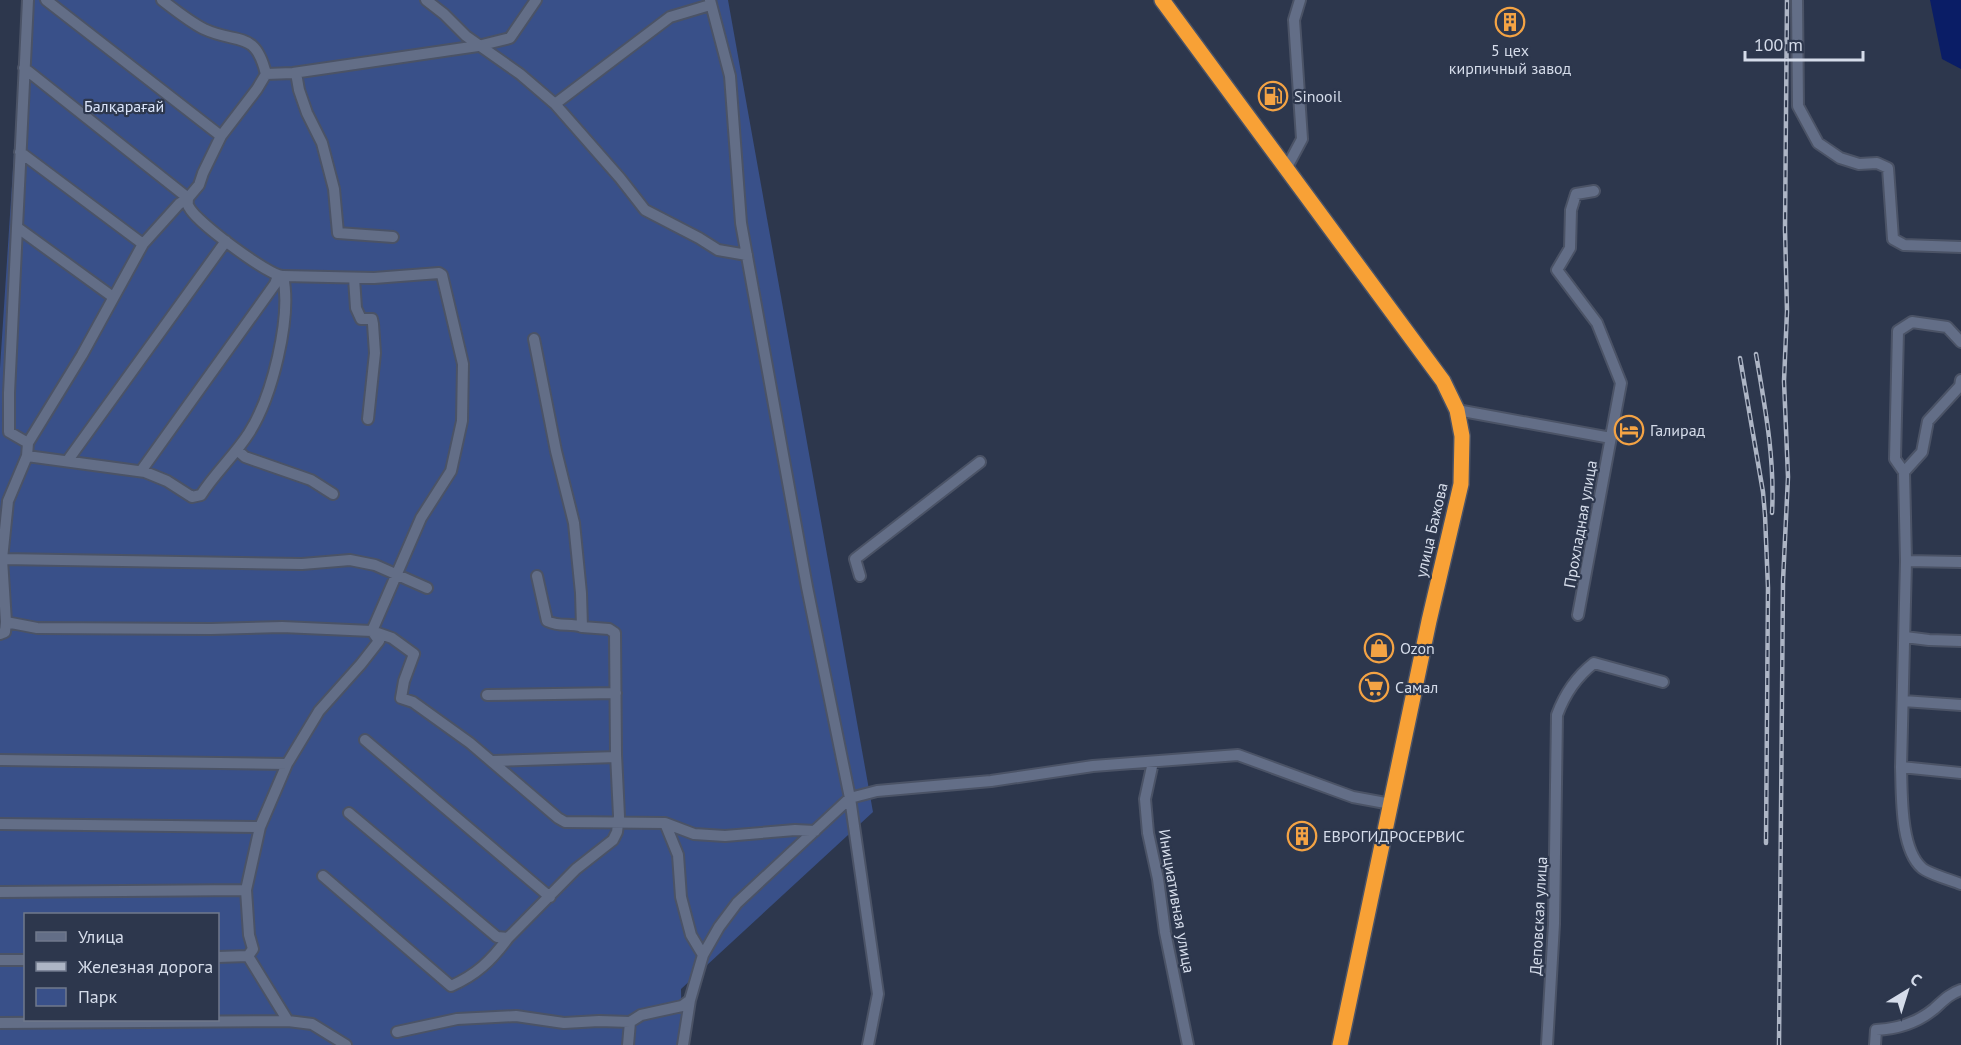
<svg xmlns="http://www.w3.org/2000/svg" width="1961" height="1045" font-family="'PT Sans',sans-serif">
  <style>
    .green { fill: #395089; fill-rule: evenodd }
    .water { fill: #0a1d66 }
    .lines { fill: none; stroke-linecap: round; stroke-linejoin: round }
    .minor-casing { stroke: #4b5366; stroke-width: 14 }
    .highway-casing { stroke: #4b5366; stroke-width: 18 }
    .minor { stroke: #636e87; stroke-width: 10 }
    .highway { stroke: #f8a136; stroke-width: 15 }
    .rail-casing { stroke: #adb5c5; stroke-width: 4.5 }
    .rail { stroke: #2d374d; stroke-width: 2; stroke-dasharray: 7; stroke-linecap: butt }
    .labels { text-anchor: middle; stroke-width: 4.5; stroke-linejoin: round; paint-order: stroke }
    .poi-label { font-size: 16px; fill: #d5dcea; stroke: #2d374d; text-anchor: start }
    .park-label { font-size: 16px; fill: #dae4fa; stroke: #2d374d }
    .street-label { font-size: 16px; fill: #d5dcea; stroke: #2d374d }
  </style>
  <rect width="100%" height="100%" fill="#2d374d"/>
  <!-- green -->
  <path class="green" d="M 24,0 L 728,0 L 873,812 L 681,989 L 682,1045 L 0,1045 L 0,368 ZM 26,914 L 218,914 L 218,1020 L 26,1020 Z"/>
  <!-- water -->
  <path class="water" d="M 1930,0 L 1961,0 L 1961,69 L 1942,59 Z"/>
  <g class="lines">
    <!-- minor casing -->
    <g class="minor-casing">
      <path id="minor" d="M 46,0 L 221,136
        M 162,0 C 175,10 190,22 204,29 C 238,45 255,29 266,74
        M 426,0 L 444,14 L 466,36 L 520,74 L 555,104 L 620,178 L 645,210 L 699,238 L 718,250 L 747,255
        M 710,0 L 730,76 L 741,223 L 807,587 L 850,798 L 878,994 L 868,1045
        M 1797,0 L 1798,106 L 1818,143 L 1840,158 L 1859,164 L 1877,163 L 1888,168 L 1893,239 L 1904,245 L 1961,247
        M 24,68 L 188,198 C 188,201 187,205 189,207 C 195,221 269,276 283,276
        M 296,73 L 299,90 L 307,113 L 322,143 L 334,189 L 338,233 L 393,237
        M 555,104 L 670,17 L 710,5
        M 20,152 L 143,244
        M 1286,169 L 1302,139 L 1294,20 L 1300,0
        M 18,228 L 113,297
        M 354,278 L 356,308 L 361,319 L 372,319 L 373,324 L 375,353 L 368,419
        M 1457,410 L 1611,438
        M 28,443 L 9,432 L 9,393 L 28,0
        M 237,450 L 245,457 L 311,480 L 333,494
        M 27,456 L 145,472 L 167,481 L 192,497 L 201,495 C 215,473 235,455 249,433 C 272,397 292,318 283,276 L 374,278 L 439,273 L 442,275 L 463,364 L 462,421 L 451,471 L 421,518 L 372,631 L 379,641 L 361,664 L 319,711 L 287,764 L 260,827 L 246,890 L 249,935 L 253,949 L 248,956 L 288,1021 L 312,1024 L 346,1045
        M 68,460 L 226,241
        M 141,471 L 275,284 L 278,276
        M 1904,472 L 1922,452 L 1928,421 L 1960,386 L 1961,380
        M 2,559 L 302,564 L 350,560 L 375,565 L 427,588
        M 1906,561 L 1904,472 L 1895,459 L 1898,331 L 1912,322 L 1947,327 L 1961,342
        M 1961,562 L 1906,561 L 1901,767 L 1961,773
        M 537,576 L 547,621 C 562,628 569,622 582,627
        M 860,576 L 855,559 L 980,462
        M 1578,615 L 1621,383 L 1597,323 L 1557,270 L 1570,248 L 1571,210 L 1576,194 L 1594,191
        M 6,622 L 37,628 L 211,629 L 282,627 L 372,631 L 392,638 L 414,654 L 404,681 L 401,698 L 413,702 L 470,743 L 558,818 L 565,822 L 665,823 L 694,834 L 725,836 L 795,830 L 815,831
        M 0,634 L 5,632 L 6,622 L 2,559 L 8,501 L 27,456 L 28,443 L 82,355 L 143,244 L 179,204 L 188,198 L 199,185 L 203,173 L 221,136 L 257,89 L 266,74 L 293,73 L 478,46 L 510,38 L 536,0
        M 1905,637 L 1929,640 L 1961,641
        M 487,695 L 616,693
        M 1903,701 L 1961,705
        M 365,740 L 550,897
        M 0,760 L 287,764
        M 493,761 L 616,757
        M 1153,762 L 1145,799 L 1148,833 L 1158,879 L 1165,932 L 1188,1045
        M 1901,767 C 1902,794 1900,849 1922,868 C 1929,874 1951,880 1961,884
        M 349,813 L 497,937 L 508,938 L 576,869 L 613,840 L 617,832 L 619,816 L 616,754 L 615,633 L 609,629 L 582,627 L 581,593 L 574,523 L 556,451 L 534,339
        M 665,823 L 678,855 L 681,897 L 691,935 L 703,955
        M 0,824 L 260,827
        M 323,876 L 451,986 C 476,975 491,961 508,938
        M 0,892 L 246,890
        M 218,957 L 248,956
        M 0,960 L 26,960
        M 0,1023 L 288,1021
        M 397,1032 L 457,1019 L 516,1016 L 564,1023 L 599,1021 L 630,1022
        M 628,1045 L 630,1022 L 641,1015 L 682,1006 L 690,1000 L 703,955 L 719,927 L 737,903 L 850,798 L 877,791 L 991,781 L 1093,766 L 1238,755 L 1353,797 L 1391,804
        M 683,1045 L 690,1000
        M 1547,1045 L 1554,924 L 1557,715 C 1565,693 1576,677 1594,663 L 1663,682
        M 1875,1045 L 1876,1030 C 1898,1029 1917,1023 1934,1009 C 1943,1001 1949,994 1961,990"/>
    </g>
    <!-- highway casing -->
    <g class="highway-casing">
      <path id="highway" d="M 1162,0 L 1443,381 L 1457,410 L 1462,436 L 1461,484 L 1429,621 L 1340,1045"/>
    </g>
    <!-- minor -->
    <use href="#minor" class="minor"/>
    <!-- highway -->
    <use href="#highway" class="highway"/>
    <!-- rail casing -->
    <g class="rail-casing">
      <path id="rail" d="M 1756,354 C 1765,407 1775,459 1772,513
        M 1740,358 L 1763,492 L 1765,515 L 1768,588 L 1766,843
        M 1779,1045 L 1783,581 L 1788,477 L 1784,381 L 1787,311 L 1785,229 L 1787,0"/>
    </g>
    <!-- rail -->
    <use href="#rail" class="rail"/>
  </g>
  <!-- icons -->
  <defs>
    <g id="building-ring" transform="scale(1.5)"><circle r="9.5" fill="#2d374d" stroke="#f4a344" stroke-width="1.5"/><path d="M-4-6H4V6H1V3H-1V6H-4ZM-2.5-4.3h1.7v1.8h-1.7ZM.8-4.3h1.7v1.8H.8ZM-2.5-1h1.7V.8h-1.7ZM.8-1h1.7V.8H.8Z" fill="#f4a344"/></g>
    <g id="fuel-ring" transform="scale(1.5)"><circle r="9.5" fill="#2d374d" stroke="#f4a344" stroke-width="1.5"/><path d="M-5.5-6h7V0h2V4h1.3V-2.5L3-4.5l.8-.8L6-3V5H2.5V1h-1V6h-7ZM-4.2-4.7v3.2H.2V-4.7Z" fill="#f4a344"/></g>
    <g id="hotel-ring" transform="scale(1.5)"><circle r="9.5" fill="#2d374d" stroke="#f4a344" stroke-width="1.5"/><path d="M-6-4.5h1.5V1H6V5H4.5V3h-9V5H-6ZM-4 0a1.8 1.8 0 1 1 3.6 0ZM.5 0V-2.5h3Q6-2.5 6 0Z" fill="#f4a344"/></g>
    <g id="shop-ring" transform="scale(1.5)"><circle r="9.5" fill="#2d374d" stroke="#f4a344" stroke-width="1.5"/><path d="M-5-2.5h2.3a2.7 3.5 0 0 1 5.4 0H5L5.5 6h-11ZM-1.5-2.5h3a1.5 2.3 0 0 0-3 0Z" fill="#f4a344"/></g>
    <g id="supermarket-ring" transform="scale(1.5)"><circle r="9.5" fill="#2d374d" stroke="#f4a344" stroke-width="1.5"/><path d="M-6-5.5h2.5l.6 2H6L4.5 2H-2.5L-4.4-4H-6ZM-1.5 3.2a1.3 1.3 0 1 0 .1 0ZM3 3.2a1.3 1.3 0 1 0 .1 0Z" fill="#f4a344"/></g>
  </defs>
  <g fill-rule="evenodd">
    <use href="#building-ring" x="1510" y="22"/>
    <use href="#fuel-ring" x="1273" y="96"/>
    <use href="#hotel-ring" x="1629" y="430"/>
    <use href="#shop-ring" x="1379" y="648"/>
    <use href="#supermarket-ring" x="1374" y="687"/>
    <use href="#building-ring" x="1302" y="836"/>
  </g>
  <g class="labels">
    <!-- poi labels -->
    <g class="poi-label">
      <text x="1510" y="56" text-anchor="middle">5 цех<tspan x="1510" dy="18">кирпичный завод</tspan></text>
      <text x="1294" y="102">Sinooil</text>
      <text x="1650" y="436">Галирад</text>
      <text x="1400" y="654">Ozon</text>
      <text x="1395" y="693">Самал</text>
      <text x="1323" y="842">ЕВРОГИДРОСЕРВИС</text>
    </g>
    <!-- park labels -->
    <g class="park-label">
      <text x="124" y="112">Балқарағай</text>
    </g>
    <!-- street labels -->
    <g class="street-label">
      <text transform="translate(1580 524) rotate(-80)" y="6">Прохладная улица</text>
      <text transform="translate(1431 530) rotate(-77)" y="6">улица Бажова</text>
      <text transform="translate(1177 901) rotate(80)" y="6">Инициативная улица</text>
      <text transform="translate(1538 916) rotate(-87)" y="6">Деповская улица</text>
    </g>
  </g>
  <!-- legend -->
  <rect x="24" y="913" width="195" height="108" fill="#2d374d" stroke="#70798c" stroke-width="1.5"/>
  <rect x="36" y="932" width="30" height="9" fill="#636e87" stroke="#70798c" stroke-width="1.5"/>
  <text x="78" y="943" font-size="18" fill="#d5dcea">Улица</text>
  <rect x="36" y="962" width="30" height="9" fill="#adb5c5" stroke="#70798c" stroke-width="1.5"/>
  <text x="78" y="973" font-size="18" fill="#d5dcea">Железная дорога</text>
  <rect x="36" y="988" width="30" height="18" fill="#395089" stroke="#70798c" stroke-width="1.5"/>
  <text x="78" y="1003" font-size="18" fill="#d5dcea">Парк</text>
  <!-- north arrow -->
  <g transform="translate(1907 991) rotate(38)" stroke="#2d374d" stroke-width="4.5" paint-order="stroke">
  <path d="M0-4.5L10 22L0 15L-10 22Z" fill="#d5dcea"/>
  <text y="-9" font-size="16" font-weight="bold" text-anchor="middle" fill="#d5dcea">С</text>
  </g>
  <!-- scale -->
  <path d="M1745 51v9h118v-9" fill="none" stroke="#d5dcea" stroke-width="3"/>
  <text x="1754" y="51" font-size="18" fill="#d5dcea" stroke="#2d374d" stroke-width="4.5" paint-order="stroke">100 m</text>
</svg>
